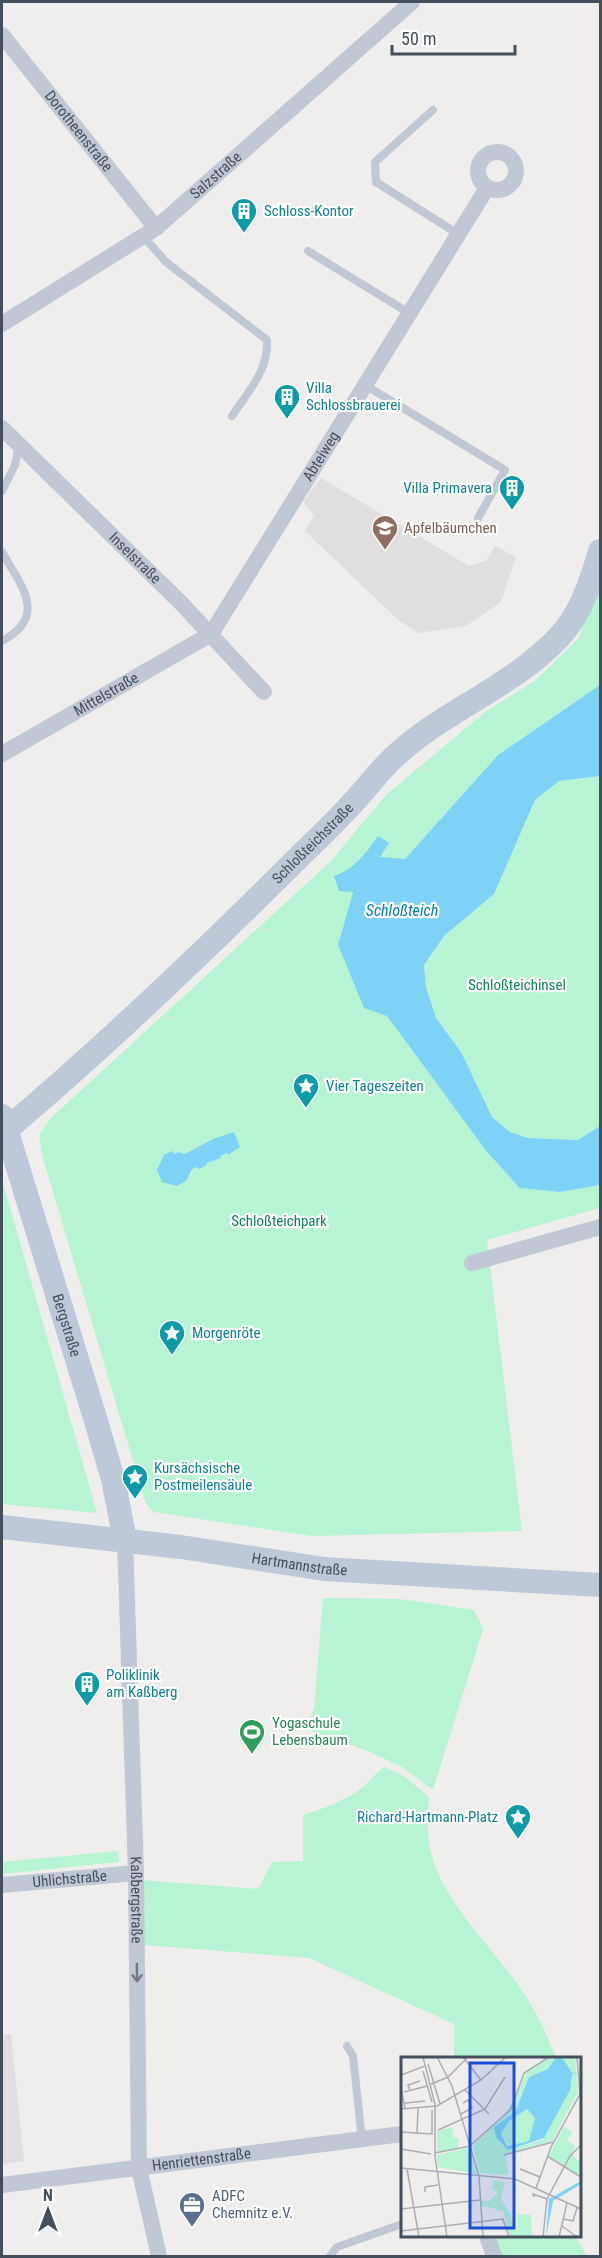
<svg xmlns="http://www.w3.org/2000/svg" width="602" height="2258" font-family="'Roboto Condensed',sans-serif">
  <style>
    .education { fill: #e1dedf }
    .green { fill: #b6f4d3 }
    .water { fill: #7ed2f5 }
    .lines { fill: none; stroke-linecap: round; stroke-linejoin: round }
    .lane { stroke: #bfc8d4; stroke-width: 8 }
    .street { stroke: #bfc8d4; stroke-width: 16 }
    .secondary { stroke: #bdc8d9; stroke-width: 24 }
    .oneway { stroke: #6e7987 }
    .labels { text-anchor: middle; stroke-width: 4.5; stroke-linejoin: round; paint-order: stroke }
    .street-label { font-size: 15px; fill: #434f5d; stroke: #fff }
    .culture-label { font-size: 15px; fill: #0d838f; stroke: #fff; text-anchor: start }
    .education-label { font-size: 15px; fill: #785e54; stroke: #fff; text-anchor: start }
    .park-label { font-size: 15px; fill: #0c8654; stroke: #fff }
    .leisure-label { font-size: 15px; fill: #27864d; stroke: #fff; text-anchor: start }
    .service-label { font-size: 15px; fill: #4e5e75; stroke: #fff; text-anchor: start }
    .water-label { font-size: 16px; font-style: italic; fill: #007eb3; stroke: #fff }
    .inset-road { fill: none; stroke: #abaeb3; stroke-width: 1.5 }
    .view { fill: #1d4ed8; fill-opacity: 0.15; stroke: #1d4ed8; stroke-width: 3 }
    .inset-edge { fill: none; stroke: #434f5d; stroke-width: 3 }
  </style>
  <rect width="100%" height="100%" fill="#f0eded"/>
  <!-- education -->
  <path class="education" d="M 321,478 L 469,566 L 487,560 L 495,546 L 516,557 L 501,602 L 466,626 L 418,633 L 397,619 L 305,531 L 314,515 L 303,502 Z
    M 11,2034 L 24,2161 L 2,2164 L 2,2035 Z"/>
  <!-- green -->
  <path class="green" d="M 600,568 L 600,685 L 498,755 L 405,859 L 379,858 L 378,836 C 366,854 355,869 334,876 L 353,891 L 338,945 L 364,1007 L 387,1016 L 487,1152 L 520,1188 L 560,1192 L 600,1185 L 600,1208 L 487,1240 L 522,1531 L 312,1536 L 154,1512 L 146,1504 L 42,1155 L 39,1135 L 51,1118 L 331,861 L 386,795 L 485,712 L 536,680 L 579,638 Z
    M 600,776 L 600,1126 L 578,1140 L 528,1138 L 510,1132 L 491,1117 L 461,1052 L 436,1018 L 426,987 L 424,965 L 444,936 L 494,894 L 535,800 L 559,781 Z
    M 2,1179 L 97,1513 L 2,1504 Z
    M 323,1598 L 400,1599 L 474,1610 L 483,1629 L 433,1790 L 402,1767 L 368,1751 L 306,1729 L 314,1708 Z
    M 384,1767 L 404,1776 L 429,1797 C 428,1817 426,1837 432,1856 C 445,1904 494,1949 521,1989 C 536,2011 547,2034 556,2058 L 454,2058 L 454,2024 L 309,1958 L 144,1945 L 141,1880 L 258,1889 L 272,1862 L 303,1861 L 303,1815 C 325,1808 345,1801 363,1787 C 372,1780 375,1773 384,1767 Z
    M 118,1851 L 119,1862 L 2,1874 L 2,1862 Z
    M 494,2236 L 575,2236 L 587,2256 L 501,2256 Z"/>
  <!-- water -->
  <path class="water" d="M 600,685 L 600,776 L 559,781 L 535,800 L 494,894 L 444,936 L 424,965 L 426,987 L 436,1018 L 461,1052 L 492,1117 L 510,1132 L 528,1138 L 578,1140 L 600,1126 L 600,1185 L 560,1192 L 520,1188 L 487,1152 L 387,1016 L 364,1008 L 338,945 L 353,892 L 339,891 L 334,876 C 355,869 366,853 378,836 L 389,843 L 380,857 L 405,859 L 498,755 Z
    M 234,1132 L 240,1147 L 228,1155 L 227,1153 L 220,1156 L 221,1158 L 206,1163 L 207,1165 L 199,1169 L 197,1167 L 192,1169 L 186,1181 L 177,1186 L 162,1182 L 157,1170 L 164,1155 L 172,1151 L 174,1154 L 178,1152 L 185,1154 L 213,1139 Z"/>
  <g class="lines">
    <!-- lane -->
    <path class="lane" d="M 433,110 L 375,162 L 376,182 L 458,234
      M 143,236 L 166,262 L 267,340 C 269,370 247,393 232,416
      M 308,251 L 409,313
      M 365,385 L 505,470 L 478,518
      M 2,491 L 15,465 L 19,445
      M 2,552 C 21,586 49,616 2,641
      M 347,2046 L 353,2056 L 362,2140
      M 330,2256 L 337,2247 L 402,2224"/>
    <!-- street -->
    <g class="street">
      <path id="s1" d="M 2,35 L 156,228"/>
      <circle cx="497" cy="171" r="19"/>
      <path id="s2" d="M 2,324 L 156,228 L 412,2"/>
      <path id="s3" d="M 2,428 L 181,603 L 264,692"/>
      <path id="s4" d="M 2,754 L 211,634 L 487,188"/>
      <path d="M 472,1263 L 600,1227"/>
      <path id="s5" d="M 125,1540 L 136,1873 L 139,2168 L 159,2256"/>
      <path id="s6" d="M 2,1885 L 136,1873"/>
      <path id="s7" d="M 2,2185 L 402,2134"/>
      <path d="M 487,2236 L 494,2256"/>
    </g>
    <!-- secondary -->
    <g class="secondary">
      <path id="s8" d="M 2,1116 L 96,1421 L 113,1479 L 125,1540"/>
      <path id="s9" d="M 6,1130 C 110,1042 209,947 305,851 C 324,833 342,815 359,796 C 370,784 380,770 392,759 C 443,710 512,688 560,636 C 581,614 592,579 600,551"/>
      <path id="s10" d="M 2,1527 L 181,1547 L 324,1569 L 600,1585"/>
    </g>
  </g>
  <!-- one-way arrows -->
  <defs><path id="oneway-shaft" d="M-6 0H5M1.5-3L5.5 0L1.5 3" fill="none" stroke-width="1.6" stroke-linecap="round" stroke-linejoin="round" transform="scale(1.5)"/></defs>
  <use class="oneway" href="#oneway-shaft" transform="translate(137 1973) rotate(89)"/>
  <!-- icons -->
  <defs>
    <g id="building-pin" transform="scale(1.35)"><path d="M0 17L-7.5 6A9.5 9.5 0 1 1 7.5 6Z" fill="#0f9aa8" stroke="#fff"/><path d="M-4-6H4V6H1V3H-1V6H-4ZM-2.5-4.3h1.7v1.8h-1.7ZM.8-4.3h1.7v1.8H.8ZM-2.5-1h1.7V.8h-1.7ZM.8-1h1.7V.8H.8Z" fill="#fff"/></g>
    <g id="school-pin" transform="scale(1.35)"><path d="M0 17L-7.5 6A9.5 9.5 0 1 1 7.5 6Z" fill="#8d6e63" stroke="#fff"/><path d="M0-5L7-2L0 1L-7-2ZM-4 1L0 2.5L4 1V4Q0 6-4 4Z" fill="#fff"/></g>
    <g id="sight-pin" transform="scale(1.35)"><path d="M0 17L-7.5 6A9.5 9.5 0 1 1 7.5 6Z" fill="#0f9aa8" stroke="#fff"/><path d="M0-6L1.8-2.2L6-1.7L2.9 1.2L3.7 5.4L0 3.3L-3.7 5.4L-2.9 1.2L-6-1.7L-1.8-2.2Z" fill="#fff"/></g>
    <g id="stadium-pin" transform="scale(1.35)"><path d="M0 17L-7.5 6A9.5 9.5 0 1 1 7.5 6Z" fill="#2e9e5b" stroke="#fff"/><path d="M0-5a6.5 5 0 1 0 0 10a6.5 5 0 1 0 0-10ZM-3.5-1.8h7v3.6h-7Z" fill="#fff"/></g>
    <g id="office-pin" transform="scale(1.35)"><path d="M0 17L-7.5 6A9.5 9.5 0 1 1 7.5 6Z" fill="#5c6f8a" stroke="#fff"/><path d="M-6-3h4V-5.5h4V-3h4V5H-6ZM-1-4.5V-3h2v-1.5ZM-6 0V1H6V0Z" fill="#fff"/></g>
  </defs>
  <g fill-rule="evenodd">
    <use href="#building-pin" x="244" y="211"/>
    <use href="#building-pin" x="287" y="397"/>
    <use href="#building-pin" x="512" y="488"/>
    <use href="#school-pin" x="385" y="528"/>
    <use href="#sight-pin" x="306" y="1086"/>
    <use href="#sight-pin" x="172" y="1333"/>
    <use href="#sight-pin" x="135" y="1477"/>
    <use href="#building-pin" x="87" y="1684"/>
    <use href="#stadium-pin" x="252" y="1732"/>
    <use href="#sight-pin" x="518" y="1817"/>
    <use href="#office-pin" x="192" y="2205"/>
  </g>
  <g class="labels">
    <!-- street labels -->
    <g class="street-label">
      <text dy="5" stroke="none"><textPath href="#s1" startOffset="123">Dorotheenstraße</textPath></text>
      <text dy="5" stroke="none"><textPath href="#s2" startOffset="261">Salzstraße</textPath></text>
      <text dy="5" stroke="none"><textPath href="#s4" startOffset="450">Abteiweg</textPath></text>
      <text dy="5" stroke="none"><textPath href="#s3" startOffset="186">Inselstraße</textPath></text>
      <text dy="5" stroke="none"><textPath href="#s4" startOffset="120">Mittelstraße</textPath></text>
      <text dy="5" stroke="none"><textPath href="#s9" startOffset="420">Schloßteichstraße</textPath></text>
      <text dy="5" stroke="none"><textPath href="#s8" startOffset="219">Bergstraße</textPath></text>
      <text dy="5" stroke="none"><textPath href="#s10" startOffset="300">Hartmannstraße</textPath></text>
      <text dy="5" stroke="none"><textPath href="#s6" startOffset="68">Uhlichstraße</textPath></text>
      <text dy="5" stroke="none"><textPath href="#s5" startOffset="360">Kaßbergstraße</textPath></text>
      <text dy="5" stroke="none"><textPath href="#s7" startOffset="201">Henriettenstraße</textPath></text>
    </g>
    <!-- culture labels -->
    <g class="culture-label">
      <text x="264" y="216">Schloss-Kontor</text>
      <text x="306" y="393">Villa<tspan x="306" dy="17">Schlossbrauerei</tspan></text>
      <text x="492" y="493" text-anchor="end">Villa Primavera</text>
      <text x="326" y="1091">Vier Tageszeiten</text>
      <text x="192" y="1338">Morgenröte</text>
      <text x="154" y="1473">Kursächsische<tspan x="154" dy="17">Postmeilensäule</tspan></text>
      <text x="106" y="1680">Poliklinik<tspan x="106" dy="17">am Kaßberg</tspan></text>
      <text x="498" y="1822" text-anchor="end">Richard-Hartmann-Platz</text>
    </g>
    <!-- education labels -->
    <g class="education-label">
      <text x="404" y="533">Apfelbäumchen</text>
    </g>
    <!-- park labels -->
    <g class="park-label">
      <text x="517" y="990">Schloßteichinsel</text>
      <text x="279" y="1226">Schloßteichpark</text>
    </g>
    <!-- leisure labels -->
    <g class="leisure-label">
      <text x="272" y="1728">Yogaschule<tspan x="272" dy="17">Lebensbaum</tspan></text>
    </g>
    <!-- service labels -->
    <g class="service-label">
      <text x="212" y="2201">ADFC<tspan x="212" dy="17">Chemnitz e.V.</tspan></text>
    </g>
    <!-- water labels -->
    <g class="water-label">
      <text x="402" y="916">Schloßteich</text>
    </g>
  </g>
  <!-- overview -->
  <g transform="translate(401 2057)">
    <rect width="180" height="180" fill="#f0eded"/>
    <path d="M 148,0 L 174,0 L 177,35 L 151,84 L 105,97 L 107,118 L 79,116 L 72,89 L 104,58 L 127,13 ZM 155,0 L 160,1 L 171,23 L 162,46 L 141,83 L 107,93 L 95,71 L 114,55 L 127,22 L 147,12 ZM 126,52 L 134,61 L 128,84 L 107,89 L 100,77 L 108,64 ZM 163,69 L 171,76 L 166,83 L 174,89 L 171,97 L 180,106 L 180,119 L 148,99 ZM 51,70 L 53,81 L 57,80 L 58,84 L 56,93 L 36,95 L 36,74 ZM 68,91 L 76,117 L 37,110 L 36,98 ZM 92,123 L 104,125 L 100,142 L 110,157 L 112,171 L 116,174 L 117,157 L 130,158 L 131,180 L 109,180 L 102,154 L 79,148 L 79,144 L 88,144 L 97,135 L 91,133 Z" fill="#b6f4d3" fill-rule="evenodd"/>
    <path d="M 155,0 L 162,2 L 171,16 L 180,15 L 171,17 L 169,33 L 143,81 L 107,93 L 95,80 L 93,70 L 114,55 L 128,20 L 147,12 ZM 126,52 L 134,61 L 128,84 L 106,89 L 100,77 L 108,64 ZM 180,124 L 180,127 L 152,144 L 145,180 L 148,142 Z" fill="#7ed2f5" fill-rule="evenodd"/>
    <path class="inset-road" d="M 22,0 L 34,47 L 34,99 L 46,180M 36,0 L 51,29 L 69,89 L 110,52 L 123,16 L 148,0M 62,0 L 80,23M 27,7 L 39,47M 22,14 L 31,45M 0,18 L 24,9M 30,27 L 47,20 L 67,0M 0,31 L 4,51M 64,33 L 88,57M 9,34 L 7,28 L 19,24M 3,35 L 26,29M 4,46 L 24,44M 0,52 L 36,49 L 80,23 L 105,0M 60,57 L 71,51 L 67,43 L 62,46M 37,73 L 84,52 L 104,20M 0,75 L 31,77 L 31,53M 16,77 L 17,51M 0,92 L 30,97M 34,96 L 69,89 L 78,119 L 82,180M 103,98 L 152,85M 146,99 L 180,120M 0,111 L 114,122 L 180,152M 6,112 L 18,180M 119,112 L 139,120M 135,131 L 150,90 L 179,37 L 176,0M 24,135 L 24,130 L 37,128M 133,140 L 132,137 L 146,142M 0,152 L 79,143M 162,162 L 172,164 L 176,151M 161,169 L 176,180M 0,174 L 102,162 L 108,180M 142,180 L 146,142 L 169,99 L 180,88M 158,180 L 166,146"/>
    <path class="view" d="M 69,6 L 113,6 L 113,171 L 69,171 Z"/>
    <rect width="180" height="180" class="inset-edge"/>
  </g>
  <!-- border -->
  <rect width="602" height="2258" fill="none" stroke="#434f5d" stroke-width="6"/>
  <!-- north arrow -->
  <g transform="translate(48 2210)" stroke="#ffffff" stroke-width="4.5" paint-order="stroke">
  <path d="M0-4.5L10 22L0 15L-10 22Z" fill="#434f5d"/>
  <text y="-9" font-size="16" font-weight="bold" text-anchor="middle" fill="#434f5d">N</text>
  </g>
  <!-- scale -->
  <path d="M392 45v9h123v-9" fill="none" stroke="#434f5d" stroke-width="3"/>
  <text x="401" y="45" font-size="18" fill="#434f5d" stroke="#ffffff" stroke-width="4.5" paint-order="stroke">50 m</text>
</svg>
